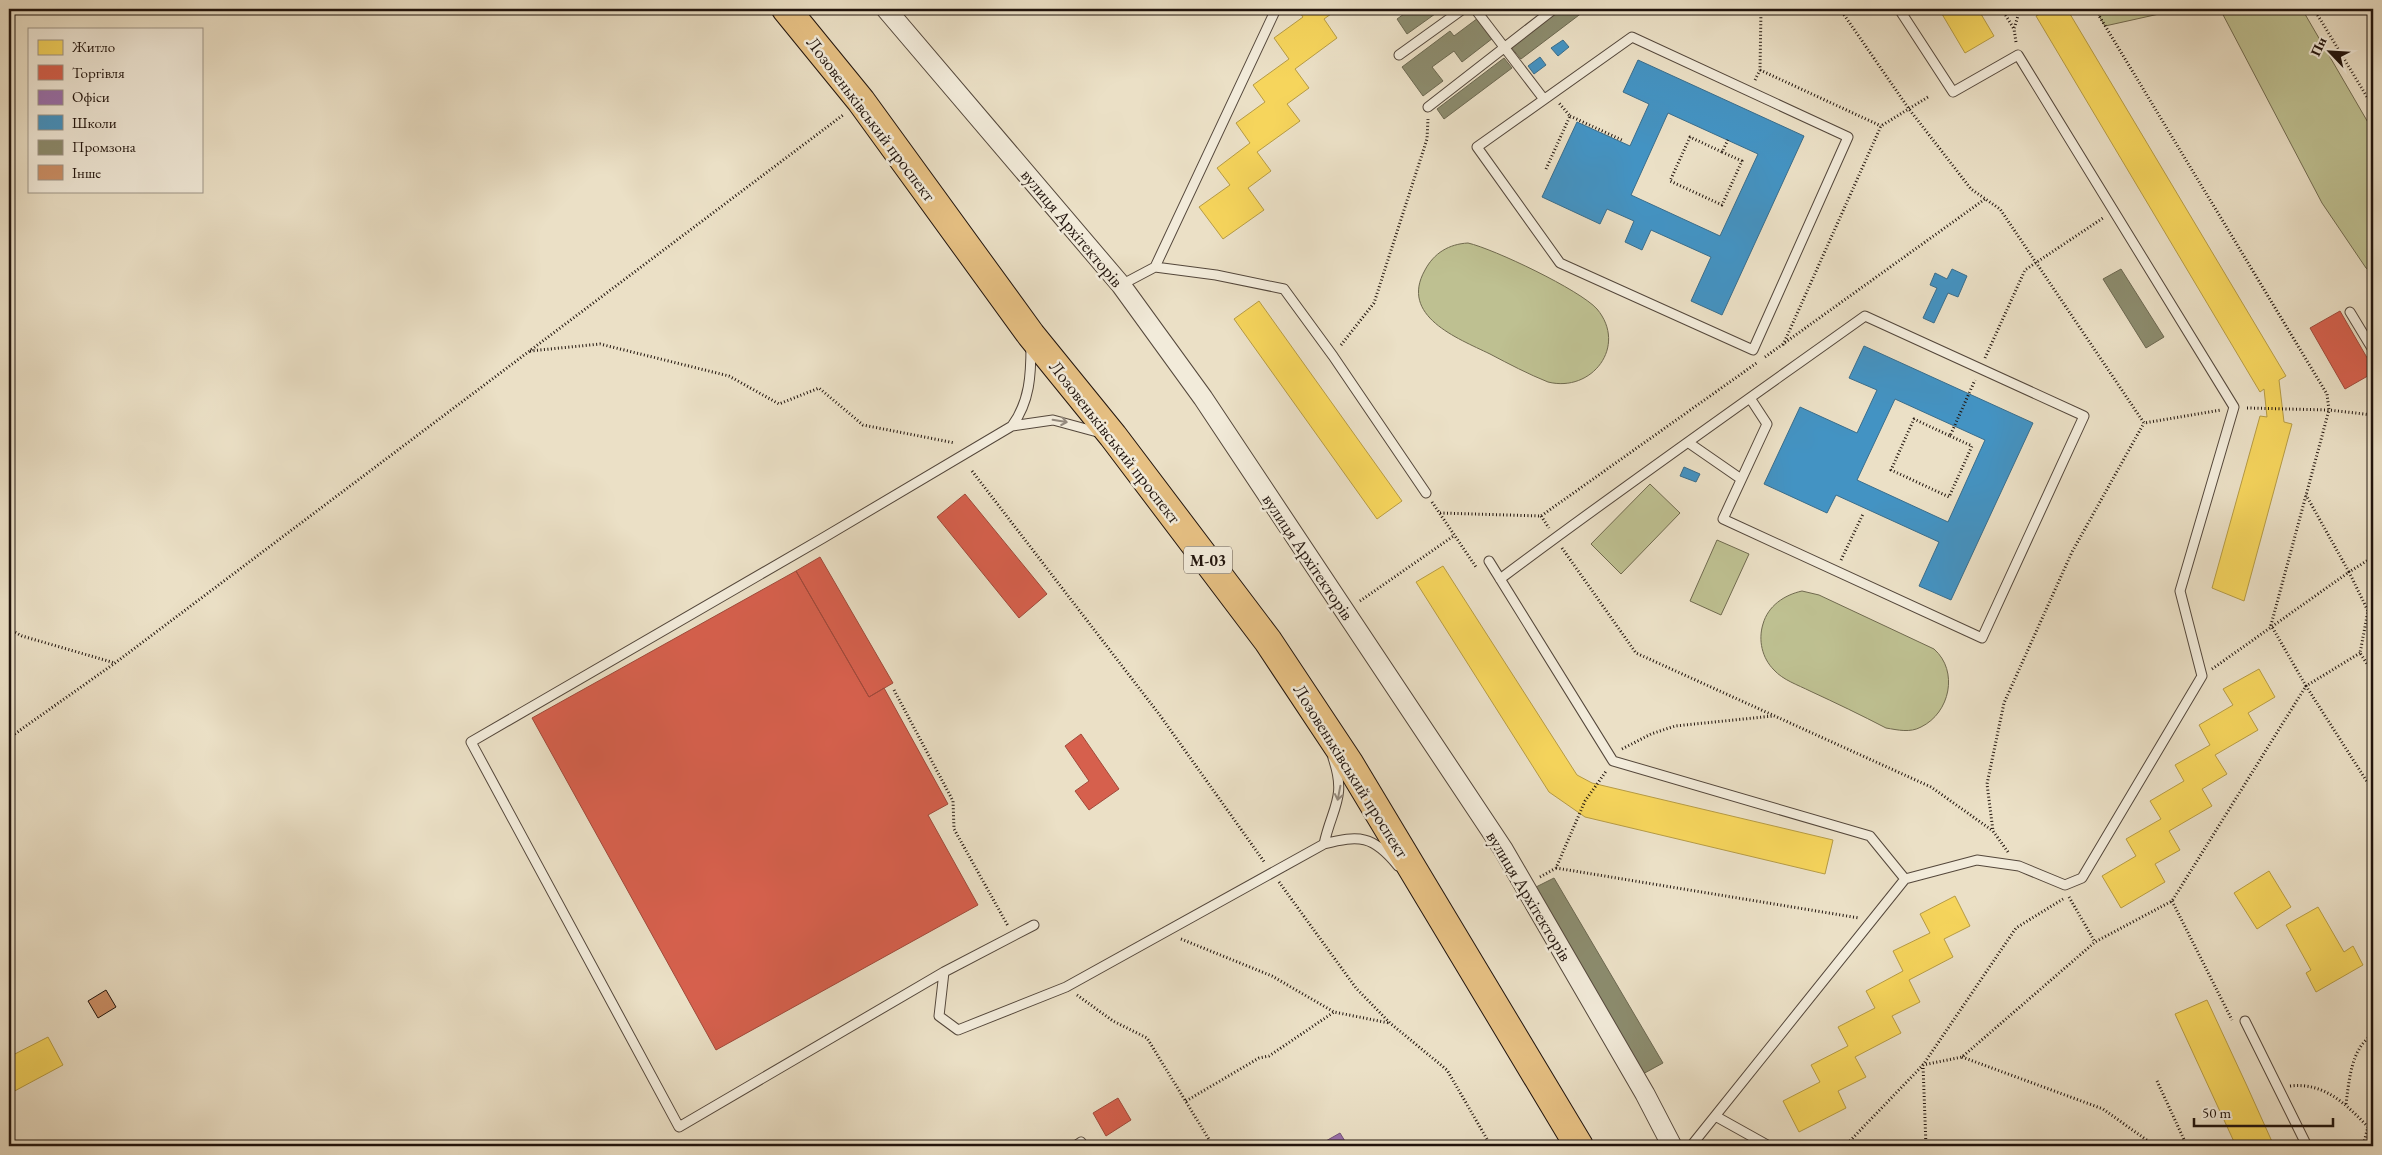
<svg xmlns="http://www.w3.org/2000/svg" width="2382" height="1155" font-family="'EB Garamond',serif">
  <style>
    .green { fill: #bec091; stroke: #706a4f }
    .homes { fill: #f6d55c; stroke: #b69b44 }
    .shops { fill: #d6604d; stroke: #a0493a }
    .offices { fill: #9970ab; stroke: #75547c }
    .schools { fill: #4393c3; stroke: #396d8c; fill-rule: evenodd }
    .industry { fill: #8c8c6e; stroke: #6c6851 }
    .building { fill: #cb8f66; stroke: #21140d }
    .lines { fill: none; stroke-linecap: round; stroke-linejoin: round }
    .lane-casing { stroke: #54473b; stroke-width: 11 }
    .street-casing { stroke: #54473b; stroke-width: 21 }
    .highway-casing { stroke: #21140d; stroke-width: 30 }
    .path { stroke: #21140d; stroke-width: 3; stroke-dasharray: 1 2.5; stroke-linecap: butt }
    .lane { stroke: #f2ebda; stroke-width: 9 }
    .street { stroke: #f2ebda; stroke-width: 19 }
    .highway { stroke: #e6c083; stroke-width: 28 }
    .oneway { stroke: #948a7e }
    .labels { text-anchor: middle; stroke-width: 5; stroke-linejoin: round; paint-order: stroke }
    .shield { fill: #f2ebda; stroke: #60544a; stroke-width: 1 }
    .shield-label { font-size: 16px; font-weight: bold; fill: #21140d }
    .street-label { font-size: 18px; fill: #21140d; stroke: #f2ebda }
  </style>
  <rect width="100%" height="100%" fill="#ebe0c6"/>
  <filter id="stains"><feTurbulence type="fractalNoise" baseFrequency=".004" numOctaves="4"/><feColorMatrix values="0 0 0 0 .2 0 0 0 0 .09 0 0 0 0 .02 0 0 0 .5 -.17"/></filter>
  <radialGradient id="worn" r=".72"><stop offset=".6" stop-color="#630" stop-opacity="0"/><stop offset="1" stop-color="#630" stop-opacity=".3"/></radialGradient>
  <!-- green -->
  <path class="green" d="M 2095,9 L 2174,9 L 2168,12 L 2105,26 Z
    M 2220,9 L 2302,9 L 2373,131 L 2373,274 L 2366,268 L 2322,203 Z
    M 1468,243 C 1494,249 1580,290 1597,309 C 1628,346 1592,393 1548,382 C 1528,374 1509,364 1490,354 C 1457,338 1399,316 1425,270 C 1434,253 1449,244 1468,243 Z
    M 1650,484 L 1680,513 L 1621,574 L 1591,544 Z
    M 1717,540 L 1749,554 L 1721,615 L 1690,601 Z
    M 1802,591 L 1819,595 L 1934,649 C 1959,671 1950,713 1921,727 C 1910,733 1898,730 1886,728 C 1861,715 1836,703 1810,691 C 1798,685 1783,680 1774,670 C 1762,658 1758,640 1763,624 C 1768,606 1784,595 1802,591 Z"/>
  <!-- homes -->
  <path class="homes" d="M 1297,9 L 1338,9 L 1324,19 L 1337,38 L 1295,69 L 1309,88 L 1287,104 L 1300,121 L 1257,152 L 1271,171 L 1248,188 L 1264,210 L 1223,239 L 1199,207 L 1230,185 L 1217,168 L 1250,143 L 1236,123 L 1265,102 L 1253,85 L 1289,59 L 1274,38 L 1303,17 Z
    M 1939,9 L 1978,9 L 1994,36 L 1965,53 Z
    M 2049,9 L 2067,9 L 2286,376 L 2279,380 L 2284,422 L 2292,424 L 2244,601 L 2212,588 L 2260,416 L 2267,417 L 2264,389 L 2260,392 L 2036,16 Z
    M 1259,301 L 1402,501 L 1377,519 L 1234,319 Z
    M 1443,566 L 1577,775 L 1592,783 L 1833,840 L 1825,874 L 1585,817 L 1549,792 L 1416,582 Z
    M 2259,669 L 2275,697 L 2248,713 L 2258,730 L 2215,755 L 2227,774 L 2202,789 L 2212,806 L 2169,831 L 2180,850 L 2155,864 L 2165,882 L 2121,908 L 2102,876 L 2136,856 L 2126,839 L 2161,819 L 2150,801 L 2184,781 L 2175,765 L 2210,745 L 2199,725 L 2233,705 L 2223,689 Z
    M 2269,871 L 2291,907 L 2257,929 L 2234,893 Z
    M 1955,896 L 1970,926 L 1944,939 L 1953,957 L 1909,980 L 1920,1002 L 1892,1016 L 1901,1033 L 1855,1057 L 1866,1077 L 1838,1091 L 1846,1108 L 1799,1132 L 1783,1101 L 1820,1082 L 1811,1065 L 1848,1046 L 1838,1027 L 1875,1008 L 1866,991 L 1903,971 L 1893,951 L 1930,933 L 1920,914 Z
    M 2318,907 L 2344,952 L 2353,946 L 2363,965 L 2316,992 L 2306,973 L 2311,970 L 2286,925 Z
    M 2207,1000 L 2247,1086 L 2274,1146 L 2236,1146 L 2175,1014 Z
    M 48,1037 L 63,1065 L 9,1094 L 9,1057 Z"/>
  <!-- shops -->
  <path class="shops" d="M 2340,311 L 2373,368 L 2373,373 L 2345,389 L 2310,328 Z
    M 965,494 L 1047,594 L 1019,618 L 937,517 Z
    M 820,557 L 893,683 L 869,697 L 796,571 Z
    M 796,571 L 869,697 L 884,688 L 948,804 L 928,815 L 978,905 L 716,1050 L 532,718 Z
    M 1081,734 L 1119,789 L 1089,810 L 1075,791 L 1089,781 L 1065,746 Z
    M 1118,1098 L 1131,1120 L 1106,1136 L 1093,1113 Z"/>
  <!-- offices -->
  <path class="offices" d="M 1340,1133 L 1348,1146 L 1317,1146 Z"/>
  <!-- schools -->
  <path class="schools" d="M 1563,40 L 1569,47 L 1558,56 L 1551,48 Z
    M 1540,57 L 1546,65 L 1534,74 L 1528,66 Z
    M 1638,60 L 1804,136 L 1722,315 L 1691,301 L 1711,257 L 1651,230 L 1642,250 L 1625,242 L 1634,221 L 1607,209 L 1600,224 L 1542,197 L 1577,122 L 1630,146 L 1649,104 L 1623,92 ZM 1668,113 L 1758,154 L 1720,236 L 1631,195 Z
    M 1952,269 L 1967,276 L 1958,297 L 1948,293 L 1934,323 L 1923,318 L 1937,288 L 1930,285 L 1935,273 L 1947,279 Z
    M 1864,346 L 2033,423 L 1951,600 L 1919,586 L 1939,542 L 1836,495 L 1827,513 L 1764,484 L 1800,407 L 1857,433 L 1877,390 L 1849,378 ZM 1895,399 L 1985,440 L 1948,522 L 1857,480 Z
    M 1684,467 L 1700,474 L 1696,482 L 1680,476 Z"/>
  <!-- industry -->
  <path class="industry" d="M 1411,9 L 1442,9 L 1407,34 L 1397,19 Z
    M 1559,9 L 1587,9 L 1521,59 L 1510,46 Z
    M 1478,18 L 1493,38 L 1462,62 L 1454,51 L 1432,67 L 1443,81 L 1423,96 L 1402,67 L 1450,31 L 1454,36 Z
    M 1504,58 L 1512,68 L 1444,119 L 1437,109 Z
    M 2121,269 L 2164,337 L 2146,348 L 2103,279 Z
    M 1554,878 L 1663,1063 L 1641,1075 L 1532,889 Z"/>
  <!-- building -->
  <path class="building" d="M 106,990 L 116,1007 L 98,1018 L 88,1001 Z"/>
  <g class="lines">
    <!-- lane casing -->
    <g class="lane-casing">
      <path id="lane" d="M 1475,9 L 1543,98
        M 1632,37 L 1848,137 L 1753,350 L 1560,263 L 1477,147 Z
        M 1399,55 L 1463,9
        M 1428,107 L 1554,9
        M 1155,267 L 1276,9
        M 1121,285 L 1155,267 L 1216,275 L 1284,289 L 1333,356 L 1426,493
        M 2350,312 L 2373,350
        M 1012,426 C 1030,401 1031,375 1031,345
        M 1689,443 L 1741,479
        M 1489,561 L 1613,761 L 1870,836 L 1905,879
        M 1500,579 C 1620,489 1743,403 1865,316 L 2084,416 L 1982,638 L 1723,519 L 1767,424 L 1750,398
        M 1333,758 C 1347,798 1332,807 1324,844 C 1359,835 1373,835 1398,866
        M 1034,925 L 944,972 L 939,1016 L 958,1030 L 1066,987 L 1324,844
        M 944,972 L 679,1127 L 471,742 L 823,538 L 1012,426 L 1053,420 L 1101,433
        M 2245,1021 L 2307,1146
        M 1717,1117 L 1769,1146
        M 1075,1146 L 1081,1142 L 1084,1146
        M 1691,1146 L 1905,879 L 1977,860 L 2019,866 L 2065,885 L 2082,878 L 2202,676 L 2180,591 L 2234,407 L 2018,55 L 1953,92 L 1899,9"/>
    </g>
    <!-- street casing -->
    <g class="street-casing">
      <path id="street" d="M 886,9 L 1121,285 L 1203,398 L 1503,849 L 1645,1094 L 1672,1146"/>
    </g>
    <!-- highway casing -->
    <g class="highway-casing">
      <path id="highway" d="M 786,9 L 861,101 L 1031,335 L 1113,436 L 1268,641 L 1349,763 L 1579,1146"/>
    </g>
    <!-- path -->
    <path class="path" d="M 1840,9 L 1909,109 L 1971,189 L 2000,209 L 2144,423 L 2221,410
      M 2002,9 L 2014,29
      M 2314,9 L 2373,107
      M 2016,42 L 2014,29 L 2020,9
      M 1760,70 L 1881,126
      M 1755,80 L 1760,70 L 1761,9
      M 1570,116 L 1624,141
      M 1722,152 L 1742,161 L 1722,205 L 1670,181 L 1690,137 L 1722,152 L 1728,140
      M 1546,169 L 1570,116 L 1559,103
      M 1341,345 L 1374,303 L 1427,139 L 1428,119
      M 1783,345 L 1881,126 L 1928,97
      M 530,351 L 600,344 L 729,376 L 779,404 L 819,388 L 863,425 L 955,443
      M 1765,357 L 1985,199
      M 1985,358 L 2025,270 L 2103,218
      M 2247,408 L 2329,410 L 2373,415
      M 1950,436 L 1972,446 L 1949,497 L 1891,470 L 1914,419 L 1950,436 L 1975,380
      M 972,471 L 1159,714 L 1265,863
      M 1432,502 L 1476,567
      M 1440,513 L 1541,516 L 1758,362
      M 1541,516 L 1549,528
      M 1562,548 L 1636,653 L 1931,787 L 1993,831
      M 2373,557 L 2349,572 L 2368,611 L 2360,653 L 2373,673
      M 1841,560 L 1863,514
      M 1360,601 L 1455,535
      M 9,629 L 22,636 L 115,663
      M 2360,653 L 2306,686 L 2373,791
      M 2212,669 L 2349,572 L 2306,495
      M 894,690 L 953,801 L 954,829 L 1008,926
      M 9,738 L 115,663 L 843,115
      M 1622,749 L 1651,734 L 1675,726 L 1773,716
      M 2008,852 L 1993,831 L 1987,784 L 2004,703 L 2072,552 L 2144,423
      M 1556,868 L 1859,918
      M 1540,877 L 1556,868 L 1585,801 L 1607,770
      M 1279,882 L 1356,988 L 1390,1023 L 1447,1070 L 1491,1146
      M 2069,897 L 2095,942
      M 2172,901 L 2232,1020
      M 1181,939 L 1272,976 L 1334,1012 L 1389,1023
      M 1077,995 L 1113,1021 L 1147,1038 L 1213,1146
      M 1962,1057 L 2103,1109 L 2155,1146
      M 2157,1081 L 2187,1146
      M 2290,1086 C 2324,1082 2346,1104 2368,1127 L 2363,1146
      M 1186,1101 L 1259,1058 L 1269,1056 L 1334,1012
      M 2346,1104 C 2349,1082 2351,1047 2373,1035
      M 2368,1127 L 2373,1130
      M 1845,1146 L 1923,1065 L 1962,1057 L 2095,942 L 2172,901 L 2306,686 L 2271,625 L 2329,410 L 2327,394 L 2095,9
      M 1926,1146 L 1923,1065 L 2016,928 L 2063,899"/>
    <!-- lane -->
    <use href="#lane" class="lane"/>
    <!-- street -->
    <use href="#street" class="street"/>
    <!-- highway -->
    <use href="#highway" class="highway"/>
  </g>
  <!-- one-way arrows -->
  <defs><path id="oneway-shaft" d="M-6 0H5M1.5-3L5.5 0L1.5 3" fill="none" stroke-width="1.6" stroke-linecap="round" stroke-linejoin="round" transform="scale(1.25)"/></defs>
  <g class="oneway">
    <use href="#oneway-shaft" transform="translate(1060 421) rotate(9)"/>
    <use href="#oneway-shaft" transform="translate(1339 793) rotate(101)"/>
  </g>
  <g class="labels">
    <!-- shield labels -->
    <rect class="shield" x="1184" y="546.5" width="48" height="27" rx="4"/>
    <g class="shield-label">
      <text x="1208" y="566">М-03</text>
    </g>
    <!-- street labels -->
    <g class="street-label">
      <text transform="translate(871 119) rotate(53)" y="6">Лозовеньківський проспект</text>
      <text transform="translate(1072 228) rotate(50)" y="6">вулиця Архітекторів</text>
      <text transform="translate(1115 442) rotate(52)" y="6">Лозовеньківський проспект</text>
      <text transform="translate(1308 557) rotate(56)" y="6">вулиця Архітекторів</text>
      <text transform="translate(1351 771) rotate(58)" y="6">Лозовеньківський проспект</text>
      <text transform="translate(1529 896) rotate(59)" y="6">вулиця Архітекторів</text>
    </g>
  </g>
  <!-- margin -->
  <rect width="2382" height="1155" fill="none" stroke="#ebe0c6" stroke-width="30"/>
  <rect x="10" y="10" width="2362" height="1135" fill="none" stroke="#21140d" stroke-width="2.5"/>
  <rect x="15" y="15" width="2352" height="1125" fill="none" stroke="#21140d"/>
  <!-- legend -->
  <rect x="28" y="28" width="175" height="165" fill="#f2ebda" stroke="#9e9588"/>
  <rect x="38" y="40" width="25" height="15" fill="#f6d55c" stroke="#9e9588"/>
  <text x="72" y="52" font-size="15" fill="#21140d">Житло</text>
  <rect x="38" y="65" width="25" height="15" fill="#d6604d" stroke="#9e9588"/>
  <text x="72" y="78" font-size="15" fill="#21140d">Торгівля</text>
  <rect x="38" y="90" width="25" height="15" fill="#9970ab" stroke="#9e9588"/>
  <text x="72" y="102" font-size="15" fill="#21140d">Офіси</text>
  <rect x="38" y="115" width="25" height="15" fill="#4393c3" stroke="#9e9588"/>
  <text x="72" y="128" font-size="15" fill="#21140d">Школи</text>
  <rect x="38" y="140" width="25" height="15" fill="#8c8c6e" stroke="#9e9588"/>
  <text x="72" y="152" font-size="15" fill="#21140d">Промзона</text>
  <rect x="38" y="165" width="25" height="15" fill="#cb8f66" stroke="#9e9588"/>
  <text x="72" y="178" font-size="15" fill="#21140d">Інше</text>
  <!-- north arrow -->
  <g transform="translate(2330 52) rotate(295)" stroke="#f2ebda" stroke-width="4" paint-order="stroke">
  <path d="M0-4L9 19L0 12L-9 19Z" fill="#21140d"/>
  <text y="-8" font-size="14" font-weight="bold" text-anchor="middle" fill="#21140d">Пн</text>
  </g>
  <!-- scale -->
  <path d="M2194 1118v8h139v-8" fill="none" stroke="#21140d" stroke-width="2.5"/>
  <text x="2202" y="1118" font-size="15" fill="#21140d" stroke="#f2ebda" stroke-width="4" paint-order="stroke">50 m</text>
  <rect width="100%" height="100%" filter="url(#stains)"/>
  <rect width="100%" height="100%" fill="url(#worn)"/>
</svg>
